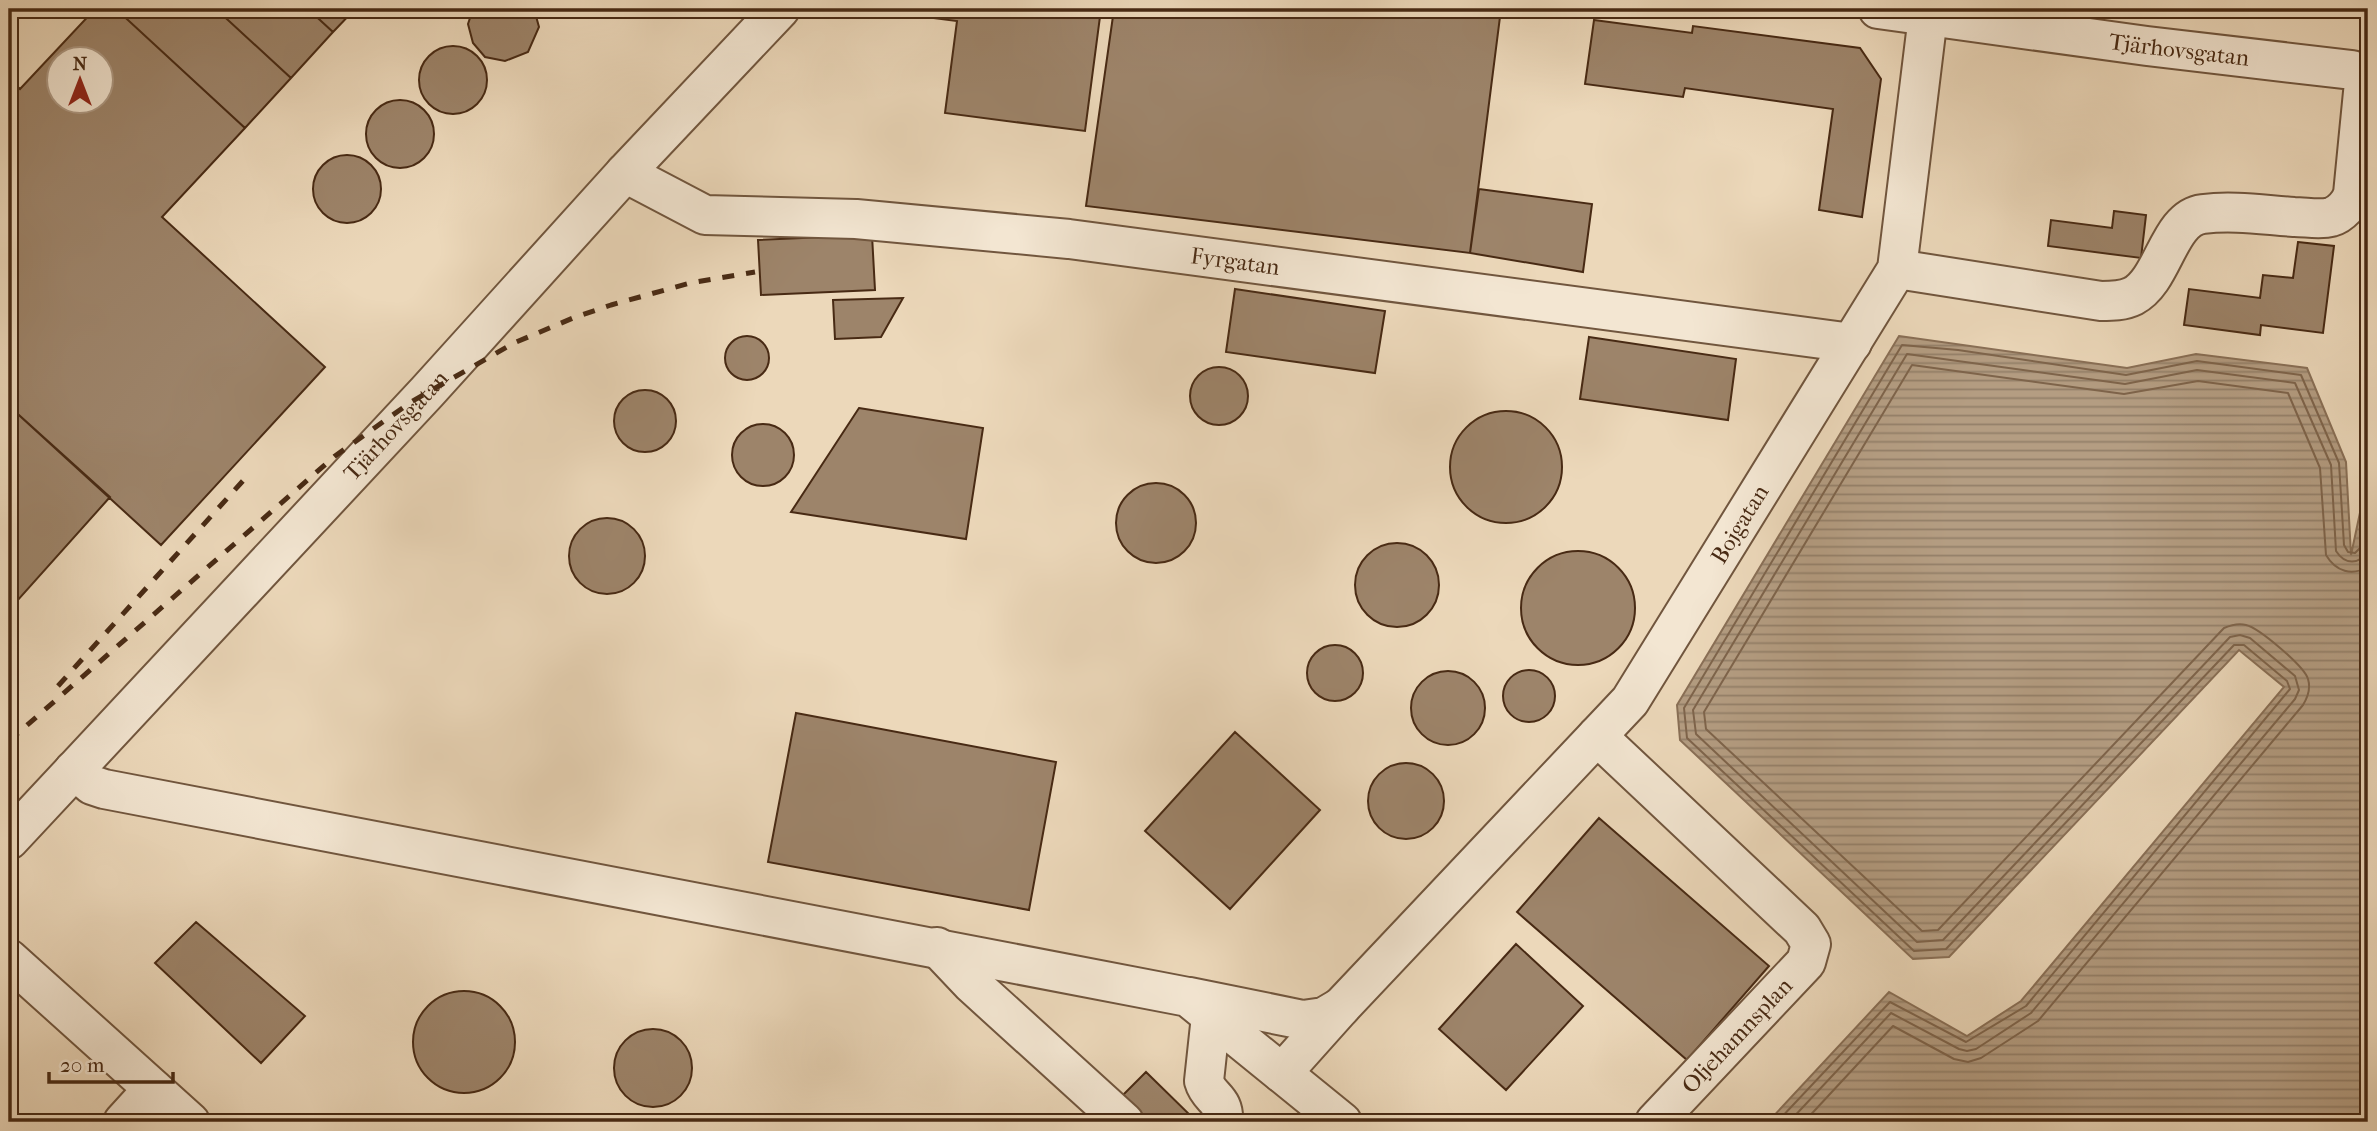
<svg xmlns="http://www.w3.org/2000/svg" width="2377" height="1131" font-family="'IM FELL French Canon',serif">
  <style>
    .water { fill: url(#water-rules); stroke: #896f56; stroke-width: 2 }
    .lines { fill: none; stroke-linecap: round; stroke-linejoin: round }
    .shore { stroke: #7e644b; stroke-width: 2 }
    .building { fill: #9d846a; stroke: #482a14; stroke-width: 2; fill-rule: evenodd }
    .minor-casing { stroke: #71563e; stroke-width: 42 }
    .minor { stroke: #f3e6d2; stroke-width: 38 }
    .rail { stroke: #482a14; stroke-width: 5; stroke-dasharray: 12 12; stroke-linecap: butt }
    .labels { text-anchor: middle; stroke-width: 7; stroke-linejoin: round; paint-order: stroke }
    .street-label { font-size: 23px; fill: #482a14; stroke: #f3e6d2 }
  </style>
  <defs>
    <pattern id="water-rules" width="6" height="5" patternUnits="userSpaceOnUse" patternTransform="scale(1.75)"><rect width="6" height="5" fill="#b49d82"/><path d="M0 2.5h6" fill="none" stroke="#948069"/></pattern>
  </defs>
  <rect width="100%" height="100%" fill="#ecd8ba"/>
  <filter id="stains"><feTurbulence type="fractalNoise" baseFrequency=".00286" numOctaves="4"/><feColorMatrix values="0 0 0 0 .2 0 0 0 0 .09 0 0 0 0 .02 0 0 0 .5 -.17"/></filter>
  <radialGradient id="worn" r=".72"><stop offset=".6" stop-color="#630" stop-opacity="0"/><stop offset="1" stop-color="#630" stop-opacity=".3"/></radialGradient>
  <!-- water -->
  <path class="water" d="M 1899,336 L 2127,368 L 2196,354 L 2307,368 L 2346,462 L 2351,555 L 2368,475 L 2368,1122 L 1768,1122 L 1889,992 L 1967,1036 L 2021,1001 L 2284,687 L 2239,650 L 1949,957 L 1913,959 L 1680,740 L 1677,705 Z"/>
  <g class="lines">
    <!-- shore -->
    <path class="shore" d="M 1777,1122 L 1890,1002 L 1966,1042 L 2026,1006 L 2290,689 L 2287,681 L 2244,645 L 2234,645 L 1946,949 L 1914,951 L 1687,738 L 1684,708 L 1902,345 L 1958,350 L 2126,375 L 2197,361 L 2301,375 L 2339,463 L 2344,545 L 2348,552 L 2355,553 L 2361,547 L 2368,510
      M 1789,1122 L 1891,1013 L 1959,1049 L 1967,1051 L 1976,1049 L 2031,1013 L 2295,699 L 2299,690 L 2295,676 L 2250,638 L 2240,635 L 2230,637 L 1943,940 L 1917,942 L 1696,734 L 1693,710 L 1907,354 L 2125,384 L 2197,370 L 2295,383 L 2331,465 L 2336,551 C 2345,565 2359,565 2368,551
      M 1804,1122 L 1893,1026 L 1954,1059 L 1968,1062 L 1981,1058 L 2038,1021 L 2303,705 C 2308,697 2311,689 2308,679 C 2304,666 2259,628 2246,625 C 2238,623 2231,625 2224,628 L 1938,930 L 1922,931 L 1706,729 L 1704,712 L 1912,365 L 2124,394 L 2198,381 L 2288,393 L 2320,468 L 2326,555 C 2336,572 2352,576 2368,567"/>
  </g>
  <!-- building -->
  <path class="building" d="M 95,9 L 116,9 L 245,128 L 162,217 L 325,367 L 161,545 L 9,406 L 9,79 L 20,89 ZM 60,60 L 102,60 L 102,102 L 60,102 Z
    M 116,9 L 216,9 L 291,78 L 245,128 Z
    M 216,9 L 308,9 L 333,32 L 291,78 Z
    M 308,9 L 355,9 L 333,32 Z
    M 473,9 L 534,9 L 539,27 L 528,52 L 505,61 L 485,57 L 473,43 L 468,24 Z
    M 887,9 L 1101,9 L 1085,131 L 945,113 L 957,21 L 886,12 Z
    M 1114,9 L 1501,9 L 1470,253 L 1086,206 Z
    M 1594,20 L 1692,33 L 1693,26 L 1860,48 L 1881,79 L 1862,217 L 1819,210 L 1833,109 L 1685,88 L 1683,97 L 1585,84 Z
    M419 80a34 34 0 1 1 68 0a34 34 0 1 1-68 0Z
    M366 134a34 34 0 1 1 68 0a34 34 0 1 1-68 0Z
    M313 189a34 34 0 1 1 68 0a34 34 0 1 1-68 0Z
    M 1479,189 L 1592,204 L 1583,272 L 1470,253 Z
    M 2114,211 L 2146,215 L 2141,258 L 2048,246 L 2051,220 L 2112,228 Z
    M 872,235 L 875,290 L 761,295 L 758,240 Z
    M 2298,242 L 2334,246 L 2323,333 L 2261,325 L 2260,335 L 2184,325 L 2189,289 L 2260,298 L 2263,275 L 2293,278 Z
    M 1235,289 L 1385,311 L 1375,373 L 1226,352 Z
    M 903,298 L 881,337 L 835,339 L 833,300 Z
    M725 358a22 22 0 1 1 44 0a22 22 0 1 1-44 0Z
    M 1589,337 L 1736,359 L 1728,420 L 1580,399 Z
    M1190 396a29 29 0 1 1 58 0a29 29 0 1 1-58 0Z
    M614 421a31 31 0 1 1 62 0a31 31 0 1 1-62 0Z
    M 9,406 L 110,497 L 9,610 Z
    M 859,408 L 983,428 L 966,539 L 791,512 Z
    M1450 467a56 56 0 1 1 112 0a56 56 0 1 1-112 0Z
    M732 455a31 31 0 1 1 62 0a31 31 0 1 1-62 0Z
    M1116 523a40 40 0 1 1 80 0a40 40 0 1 1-80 0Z
    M569 556a38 38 0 1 1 76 0a38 38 0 1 1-76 0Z
    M1355 585a42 42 0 1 1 84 0a42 42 0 1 1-84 0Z
    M1521 608a57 57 0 1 1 114 0a57 57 0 1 1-114 0Z
    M1307 673a28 28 0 1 1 56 0a28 28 0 1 1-56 0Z
    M1503 696a26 26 0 1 1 52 0a26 26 0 1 1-52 0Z
    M1411 708a37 37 0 1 1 74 0a37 37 0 1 1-74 0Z
    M 796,713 L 1056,762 L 1029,910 L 768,862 Z
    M 1235,732 L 1320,810 L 1230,909 L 1145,831 Z
    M1368 801a38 38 0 1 1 76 0a38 38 0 1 1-76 0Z
    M 1599,818 L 1769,966 L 1687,1060 L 1517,912 Z
    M 196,922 L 305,1016 L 261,1063 L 155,963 Z
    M 1516,944 L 1583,1006 L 1506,1090 L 1439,1029 Z
    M413 1042a51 51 0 1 1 102 0a51 51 0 1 1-102 0Z
    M614 1068a39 39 0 1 1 78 0a39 39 0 1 1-78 0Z
    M 1146,1072 L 1192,1117 L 1188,1122 L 1147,1122 L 1121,1097 Z"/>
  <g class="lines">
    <!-- minor casing -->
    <g class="minor-casing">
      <g id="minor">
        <path id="s1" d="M 1878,9 L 2147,46 L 2352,70 L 2361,75 L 2364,82 L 2353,194 C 2350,204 2341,214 2331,217 C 2320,220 2306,217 2294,217 C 2264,215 2233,210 2203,214 C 2168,218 2164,280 2133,296 C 2123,301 2112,301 2101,301 L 1897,269"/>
        <path id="s2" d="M 625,173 L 705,215 L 856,219 L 1069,239 L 1852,343"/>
        <path d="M 74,770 L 92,785 L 104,789 L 1188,997 L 1342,1122"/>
        <path id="s3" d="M 9,840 L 427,392 L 625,173 L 780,9"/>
        <path d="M 937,947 L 972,984 L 1124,1122"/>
        <path d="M 9,959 L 190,1122"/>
        <path d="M 1190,997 L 1303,1020 L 1324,1017 L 1341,1007"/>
        <path d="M 1211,1016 L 1204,1081 C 1209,1099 1225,1098 1223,1122"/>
        <path d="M 1282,1073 L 1341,1007 L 1597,736"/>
        <path d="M 123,1122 L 153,1089"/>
        <path id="s4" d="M 1655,1122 L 1806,962 L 1811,944 L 1802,929 L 1597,736 L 1630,701 L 1897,269 L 1928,16"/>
      </g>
    </g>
    <!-- minor -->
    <use href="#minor" class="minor"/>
    <!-- rail -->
    <path class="rail" d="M 58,686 L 250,473
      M 9,741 L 335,456 L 411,402 L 514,343 L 573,318 L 611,305 L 690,283 L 755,272"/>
  </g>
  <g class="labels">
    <!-- street labels -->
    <g class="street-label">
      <text dy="8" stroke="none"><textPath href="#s1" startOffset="304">Tjärhovsgatan</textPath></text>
      <text dy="8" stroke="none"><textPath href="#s2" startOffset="623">Fyrgatan</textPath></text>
      <text dy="8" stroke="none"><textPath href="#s3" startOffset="567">Tjärhovsgatan</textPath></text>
      <text dy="8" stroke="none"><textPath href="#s4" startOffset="794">Bojgatan</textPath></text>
      <text dy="8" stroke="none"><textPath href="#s4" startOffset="119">Oljehamnsplan</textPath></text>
    </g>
  </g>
  <!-- margin -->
  <rect width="2377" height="1131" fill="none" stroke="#ecd8ba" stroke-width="35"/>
  <rect x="10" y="10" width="2356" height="1110" fill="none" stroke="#482a14" stroke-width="3.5"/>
  <rect x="18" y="18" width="2342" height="1096" fill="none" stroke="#482a14" stroke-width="2"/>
  <!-- north arrow -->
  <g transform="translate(80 80)"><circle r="33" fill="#f3e6d2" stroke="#af9b86" stroke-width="2"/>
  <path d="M0-5L12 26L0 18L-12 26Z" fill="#8f2418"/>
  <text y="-10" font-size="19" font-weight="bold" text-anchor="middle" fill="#482a14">N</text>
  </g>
  <!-- scale -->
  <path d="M49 1072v10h124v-10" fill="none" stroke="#482a14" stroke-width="3.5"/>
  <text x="60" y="1072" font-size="21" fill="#482a14" stroke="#f3e6d2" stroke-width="5" paint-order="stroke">20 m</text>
  <rect width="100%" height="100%" filter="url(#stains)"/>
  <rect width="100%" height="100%" fill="url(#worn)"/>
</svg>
